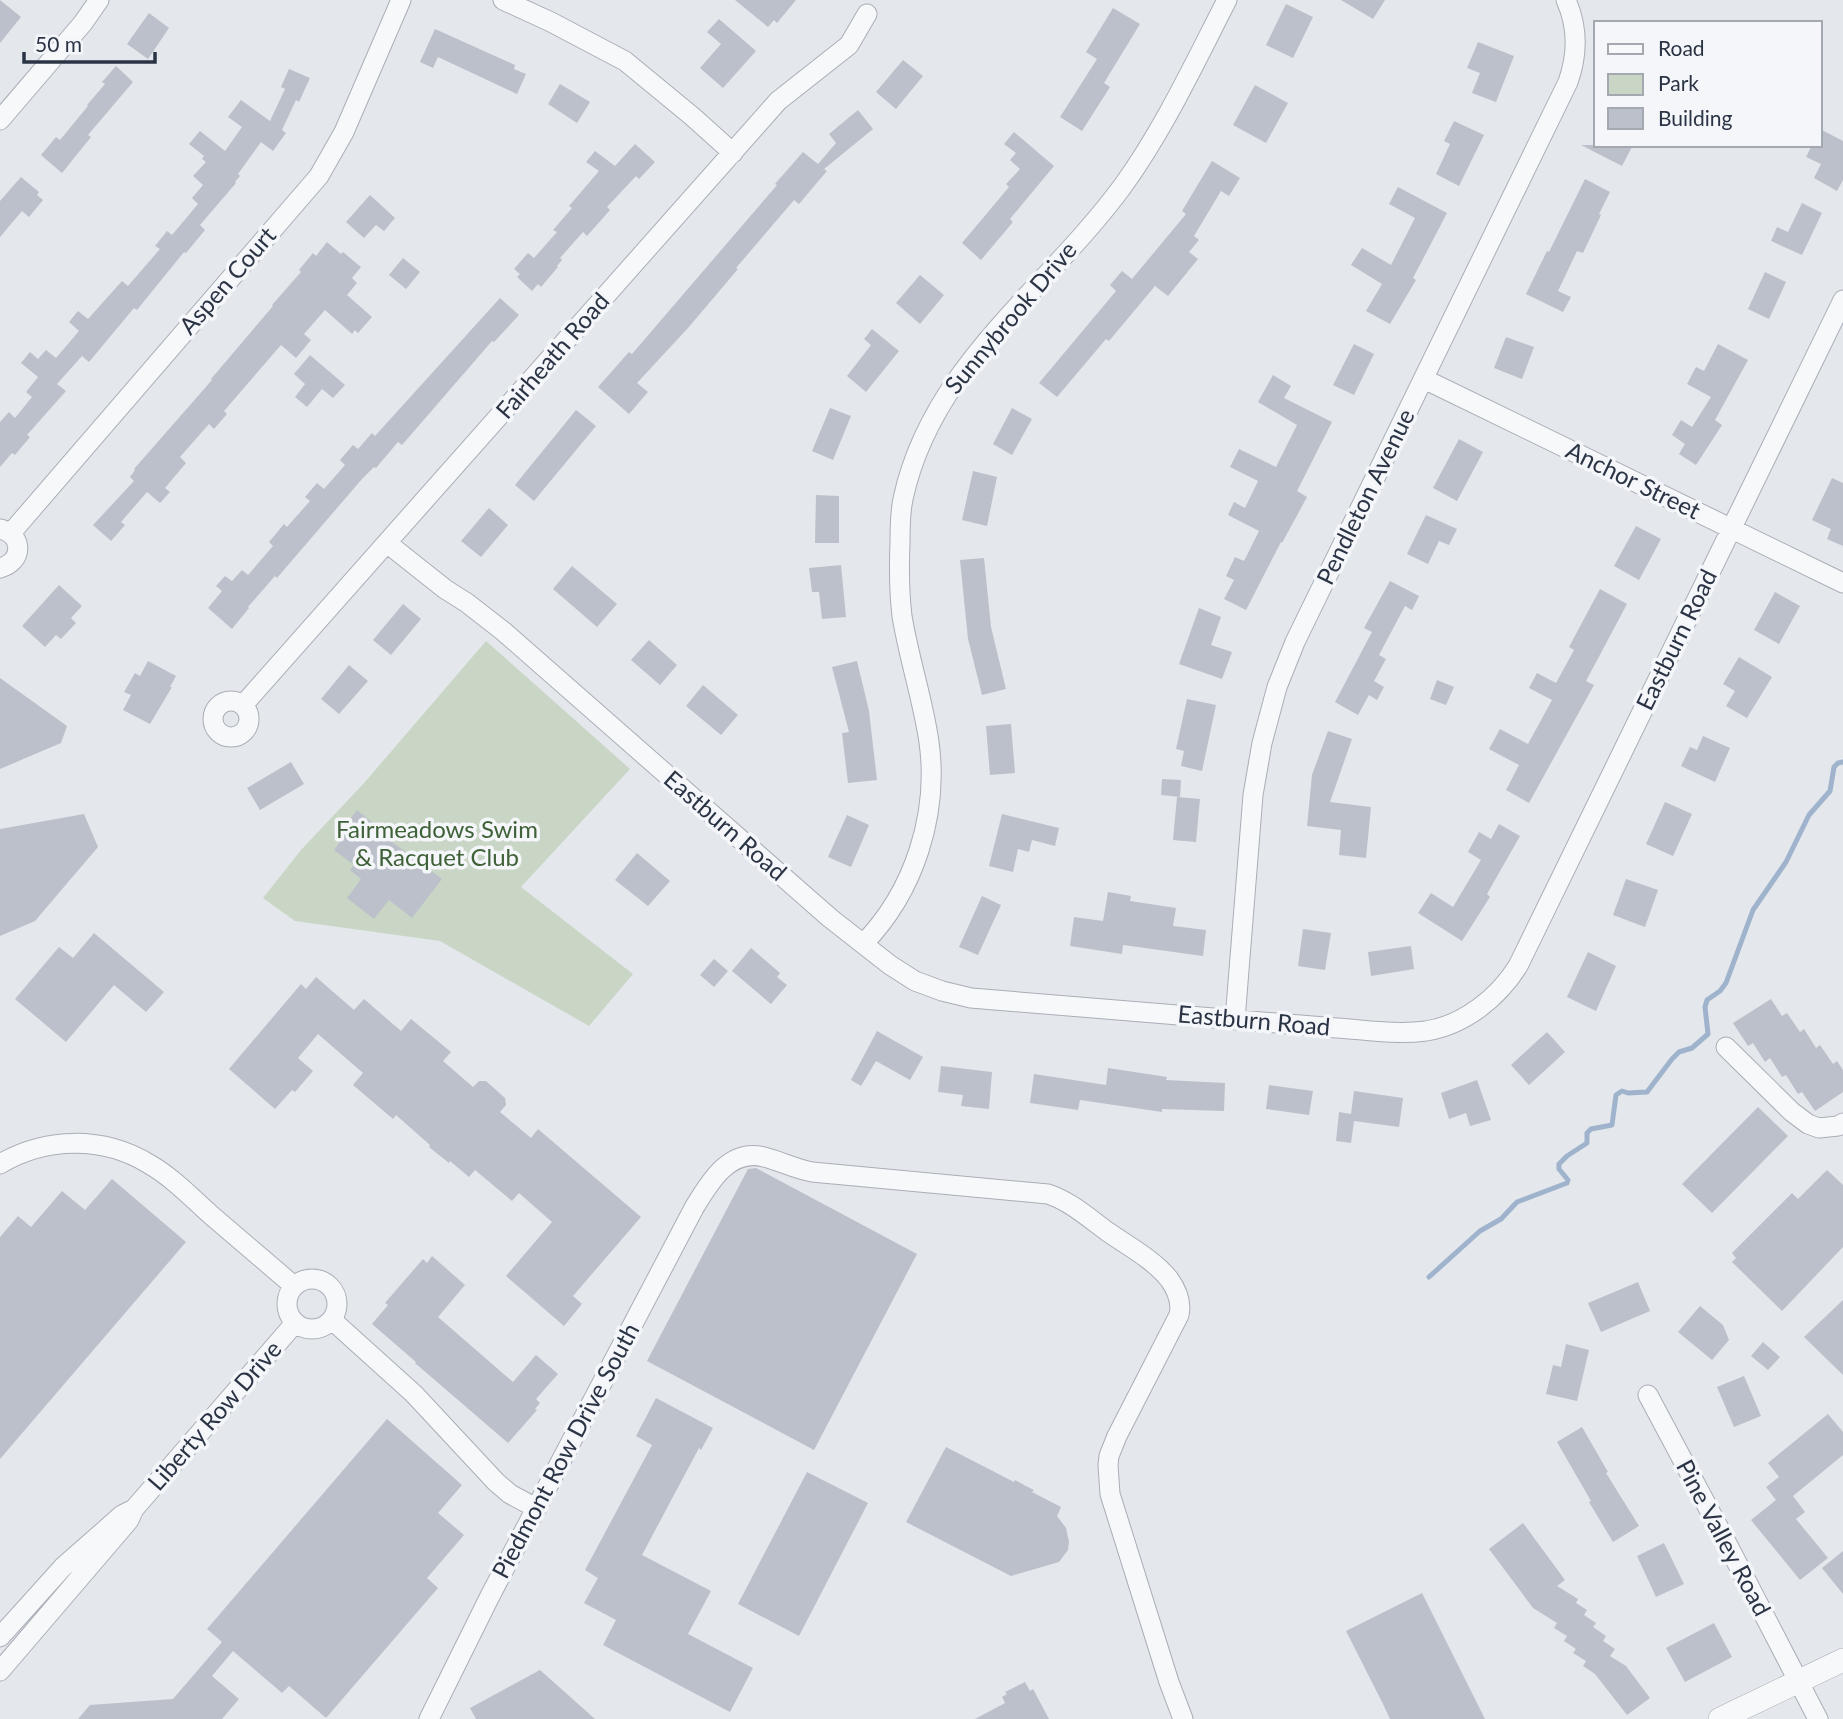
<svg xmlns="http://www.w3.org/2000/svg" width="1843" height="1719" font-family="Lato,sans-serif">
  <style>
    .green { fill: #c9d6c5 }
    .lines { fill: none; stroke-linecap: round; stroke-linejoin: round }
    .stream { stroke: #9fb4cc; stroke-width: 5 }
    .building { fill: #bbc0ca }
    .minor-casing { stroke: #a9aeb7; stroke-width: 21 }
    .tertiary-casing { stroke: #a9aeb7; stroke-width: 24 }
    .minor { stroke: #f7f8fa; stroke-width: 19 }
    .tertiary { stroke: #f7f8fa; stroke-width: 23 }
    .labels { text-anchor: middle; stroke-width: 7; stroke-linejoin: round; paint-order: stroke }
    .street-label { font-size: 24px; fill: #2b3445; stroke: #f4f6f9 }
    .park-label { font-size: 24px; fill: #3f6138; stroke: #f4f6f9 }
  </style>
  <rect width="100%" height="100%" fill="#e4e7ec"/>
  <!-- green -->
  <path class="green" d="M 486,641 L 630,769 L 521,887 L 633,974 L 589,1026 L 440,941 L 295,921 L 263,898 L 301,850 L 365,782 Z"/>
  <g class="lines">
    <!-- stream -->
    <path class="stream" d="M 1429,1277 L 1480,1231 L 1501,1219 L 1517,1202 L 1567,1183 L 1568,1180 L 1559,1169 L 1559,1164 L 1567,1156 L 1587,1143 L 1587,1133 L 1591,1129 L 1612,1125 L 1616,1095 L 1622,1091 L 1628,1093 L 1647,1092 L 1672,1059 L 1679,1052 L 1692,1048 L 1708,1034 L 1705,1007 L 1707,1000 L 1720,991 L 1726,983 L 1753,910 L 1786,862 L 1809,815 L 1830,791 L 1834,767 L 1838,763 L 1843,762"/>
  </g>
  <!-- building -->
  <path class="building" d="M 0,0 L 21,17 L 0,43 Z
    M 735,0 L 796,0 L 777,23 L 774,20 L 768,27 Z
    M 1341,0 L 1385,0 L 1373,19 Z
    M 1286,4 L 1313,17 L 1293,58 L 1266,45 Z
    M 1113,8 L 1140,24 L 1104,83 L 1110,87 L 1082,131 L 1060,117 L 1097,59 L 1086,52 Z
    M 149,13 L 169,28 L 148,59 L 127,44 Z
    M 719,19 L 756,51 L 723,88 L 700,68 L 721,44 L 707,32 Z
    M 435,29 L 515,65 L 514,69 L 526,74 L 517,94 L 438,57 L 433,68 L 420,62 Z
    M 1478,42 L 1514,56 L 1496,102 L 1472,93 L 1480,73 L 1467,68 Z
    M 903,60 L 923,76 L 896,109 L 876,92 Z
    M 116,66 L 133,82 L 88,135 L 91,137 L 62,173 L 41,155 L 56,137 L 60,140 L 88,106 L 87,105 L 105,84 L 102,82 Z
    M 289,69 L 310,78 L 299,102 L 296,100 L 282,130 L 286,133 L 273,151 L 261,142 L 238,174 L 240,176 L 235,182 L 236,183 L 200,225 L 205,230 L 186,253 L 184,252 L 137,310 L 134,308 L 89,362 L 82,356 L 57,384 L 66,391 L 27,435 L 30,437 L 15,455 L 12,453 L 0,467 L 0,422 L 9,412 L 15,418 L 32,397 L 26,392 L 38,377 L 21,363 L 30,352 L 38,359 L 46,350 L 56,358 L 79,331 L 69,322 L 78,311 L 88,319 L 122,281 L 128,286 L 160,249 L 155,246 L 167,231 L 172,235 L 198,204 L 192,198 L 203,185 L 193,176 L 206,162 L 202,159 L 204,156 L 189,144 L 200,131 L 225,151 L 242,127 L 228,117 L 241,100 L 270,121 L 285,89 L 281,87 Z
    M 560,84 L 590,102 L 577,123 L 548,104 Z
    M 1255,85 L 1288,103 L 1266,143 L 1233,125 Z
    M 858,110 L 873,129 L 824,169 L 827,171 L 799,204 L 794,200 L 736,268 L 738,269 L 688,328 L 637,383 L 648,392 L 629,414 L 598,387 L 629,352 L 632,354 L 777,185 L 775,184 L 803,152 L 818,164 L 836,143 L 829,134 Z
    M 1454,121 L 1484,135 L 1459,186 L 1436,174 L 1450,144 L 1444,141 Z
    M 1820,129 L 1843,141 L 1843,180 L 1837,191 L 1814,178 L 1821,164 L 1806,157 L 1812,145 L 1820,145 Z
    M 1014,132 L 1054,166 L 1010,219 L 1013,222 L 981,260 L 962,243 L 1009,187 L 1006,184 L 1020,169 L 1010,160 L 1016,153 L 1004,144 Z
    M 635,144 L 655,162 L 639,179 L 636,176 L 607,207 L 610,210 L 587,236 L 583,232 L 560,258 L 562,260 L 557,266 L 558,267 L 541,287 L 538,284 L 532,291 L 517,277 L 520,274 L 514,269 L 528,253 L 534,258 L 557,232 L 553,230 L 572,208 L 569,206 L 599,171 L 586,162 L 595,151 L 615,166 Z
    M 1581,145 L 1633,145 L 1622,166 Z
    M 1212,161 L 1240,178 L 1229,196 L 1221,191 L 1194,236 L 1199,240 L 1189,252 L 1198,259 L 1168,296 L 1155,286 L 1109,341 L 1106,339 L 1057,397 L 1039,383 L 1116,291 L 1110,285 L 1122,271 L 1132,279 L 1186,214 L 1182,211 Z
    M 21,177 L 39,192 L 37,195 L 43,200 L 29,217 L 22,211 L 0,237 L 0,201 Z
    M 1585,179 L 1610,192 L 1599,214 L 1601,215 L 1583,253 L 1577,251 L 1558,291 L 1571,297 L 1563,312 L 1526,294 L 1547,251 L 1549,252 Z
    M 1398,187 L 1447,213 L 1413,278 L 1416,280 L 1390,324 L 1366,311 L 1382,284 L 1351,265 L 1362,248 L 1391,265 L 1415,218 L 1389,204 Z
    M 370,195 L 395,218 L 384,231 L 376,225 L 364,238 L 346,222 Z
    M 1802,203 L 1822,213 L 1802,255 L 1771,241 L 1777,227 L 1788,232 Z
    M 327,242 L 341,254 L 343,252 L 361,267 L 352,278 L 357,283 L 347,295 L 372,317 L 358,333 L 355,330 L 352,334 L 325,310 L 304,334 L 311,340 L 296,358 L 281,345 L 224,411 L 227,414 L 214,429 L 209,424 L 180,457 L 186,463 L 165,488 L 170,492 L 160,503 L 147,492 L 121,522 L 125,525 L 111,541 L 93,525 L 134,481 L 130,477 L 135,470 L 134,469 L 212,380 L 211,379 L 273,306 L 272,305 L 301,272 L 299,270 L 313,253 L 316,256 Z
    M 403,258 L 420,272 L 406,289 L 389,275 Z
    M 1765,272 L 1786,282 L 1769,319 L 1748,309 Z
    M 920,275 L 944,295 L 920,324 L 896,303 Z
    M 500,298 L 519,315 L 494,342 L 492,341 L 402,445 L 398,442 L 376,468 L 374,467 L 362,479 L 277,578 L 275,576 L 248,607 L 249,608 L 232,629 L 208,608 L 222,591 L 216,586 L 225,576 L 232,581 L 242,570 L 248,575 L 273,546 L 269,542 L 284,524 L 287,527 L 310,501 L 305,497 L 317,483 L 324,489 L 345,465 L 340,460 L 353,445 L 358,449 L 372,433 L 375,436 Z
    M 872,329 L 899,351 L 866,392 L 847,376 L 871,345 L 864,339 Z
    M 1506,337 L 1534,347 L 1522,379 L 1494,368 Z
    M 1354,344 L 1374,354 L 1354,395 L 1333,385 Z
    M 1718,344 L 1748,360 L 1715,420 L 1722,425 L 1696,465 L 1679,454 L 1685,444 L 1672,435 L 1681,420 L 1692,427 L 1711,397 L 1687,384 L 1696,367 L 1704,371 Z
    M 310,355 L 345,385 L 333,398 L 322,389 L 307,407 L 295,397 L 305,384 L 294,374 Z
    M 1273,375 L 1291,386 L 1284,398 L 1332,422 L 1297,491 L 1307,497 L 1282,543 L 1281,542 L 1246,610 L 1224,599 L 1234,580 L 1226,576 L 1235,557 L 1244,561 L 1259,531 L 1228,515 L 1234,502 L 1245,508 L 1258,481 L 1230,467 L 1239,449 L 1276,467 L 1297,425 L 1258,402 Z
    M 830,408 L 851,416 L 833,460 L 812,451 Z
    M 1012,408 L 1032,419 L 1012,455 L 993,444 Z
    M 576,410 L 596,426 L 534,501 L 515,485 Z
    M 1459,439 L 1483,452 L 1457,501 L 1433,488 Z
    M 973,471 L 997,477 L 987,526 L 962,520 Z
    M 1832,478 L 1843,483 L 1843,546 L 1827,539 L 1831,529 L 1812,520 Z
    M 816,495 L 839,496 L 839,543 L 815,543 Z
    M 489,508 L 508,525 L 481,557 L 461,541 Z
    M 1426,515 L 1457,529 L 1449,545 L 1439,541 L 1428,564 L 1407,554 Z
    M 1636,526 L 1661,539 L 1639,580 L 1614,566 Z
    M 984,558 L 991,627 L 1006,689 L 982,695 L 968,639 L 960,560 Z
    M 841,565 L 846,617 L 822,619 L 819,592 L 812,592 L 809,568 Z
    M 572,566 L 617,604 L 597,627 L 553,589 Z
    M 1390,581 L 1419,596 L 1412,610 L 1405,606 L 1379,655 L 1386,659 L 1374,681 L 1384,687 L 1377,700 L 1369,695 L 1358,715 L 1335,702 L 1372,632 L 1364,628 Z
    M 59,585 L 82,606 L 71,618 L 76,623 L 61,639 L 56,635 L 45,647 L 22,626 Z
    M 1600,589 L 1627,604 L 1586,681 L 1594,685 L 1529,803 L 1506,790 L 1519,765 L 1489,749 L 1500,729 L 1528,744 L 1552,700 L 1529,688 L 1537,673 L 1556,683 L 1574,650 L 1569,647 Z
    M 1775,592 L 1800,606 L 1779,644 L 1754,630 Z
    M 403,604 L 421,619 L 391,655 L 373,640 Z
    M 1199,608 L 1221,617 L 1211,645 L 1232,652 L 1222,679 L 1179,664 Z
    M 649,640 L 677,665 L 660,685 L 631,660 Z
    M 1739,657 L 1772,677 L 1747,718 L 1726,706 L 1735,691 L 1723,684 Z
    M 148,661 L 176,676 L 170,687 L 172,687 L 150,724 L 123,710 L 131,695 L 124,692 L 135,673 L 140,676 Z
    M 857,661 L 869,711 L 877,780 L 848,783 L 842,733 L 849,732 L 832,667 Z
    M 349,665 L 368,681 L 339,714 L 321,699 Z
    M 0,678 L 67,726 L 61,743 L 0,769 Z
    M 1437,680 L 1454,687 L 1446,705 L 1430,699 Z
    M 703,685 L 738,715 L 721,735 L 686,706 Z
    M 1187,699 L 1216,705 L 1202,771 L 1181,766 L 1184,751 L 1176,749 Z
    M 1011,724 L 1015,773 L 990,775 L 986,726 Z
    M 1328,731 L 1352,739 L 1330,802 L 1371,807 L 1366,858 L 1339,855 L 1341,830 L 1307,826 L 1312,775 Z
    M 1703,736 L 1730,748 L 1715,782 L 1681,766 L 1690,747 L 1697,750 Z
    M 291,762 L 304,784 L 260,810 L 247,788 Z
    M 1162,779 L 1181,780 L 1180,797 L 1161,795 Z
    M 1177,797 L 1200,799 L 1196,842 L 1173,840 Z
    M 1665,802 L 1692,814 L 1673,856 L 1646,844 Z
    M 357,810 L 378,827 L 376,830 L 442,879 L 412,918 L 389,900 L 374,919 L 347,898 L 361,879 L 350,870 L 354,865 L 334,850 L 350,828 L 346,825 Z
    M 84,814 L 98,847 L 35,921 L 0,936 L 0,829 Z
    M 1002,814 L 1059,828 L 1055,846 L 1032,840 L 1029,852 L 1018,849 L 1013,872 L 989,866 Z
    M 847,815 L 869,825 L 851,867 L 828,857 Z
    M 1499,824 L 1520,836 L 1487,894 L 1490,897 L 1462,941 L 1418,913 L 1431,893 L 1453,907 L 1481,860 L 1468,852 L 1479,832 L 1491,839 Z
    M 637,853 L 670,881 L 648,906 L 615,880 Z
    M 1626,879 L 1658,890 L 1645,927 L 1613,915 Z
    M 1108,892 L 1131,896 L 1130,901 L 1176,908 L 1173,926 L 1206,930 L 1203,956 L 1123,945 L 1122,954 L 1070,946 L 1074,917 L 1103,921 Z
    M 982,896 L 1001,905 L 978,955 L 959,947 Z
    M 1303,929 L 1331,933 L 1325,970 L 1298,966 Z
    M 94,933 L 164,992 L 146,1012 L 114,985 L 66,1042 L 15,999 L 59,947 L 73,958 Z
    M 1411,946 L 1414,969 L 1371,976 L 1368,952 Z
    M 751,948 L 780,973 L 777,977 L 787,985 L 771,1004 L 732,971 Z
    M 1588,952 L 1616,966 L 1596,1011 L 1567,997 Z
    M 714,959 L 728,971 L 714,987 L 700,975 Z
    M 316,977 L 354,1010 L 364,999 L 401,1031 L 411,1019 L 451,1052 L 443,1061 L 473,1087 L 479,1081 L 486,1081 L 505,1098 L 506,1105 L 500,1112 L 531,1138 L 538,1129 L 641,1217 L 573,1296 L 582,1304 L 564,1326 L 506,1276 L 552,1222 L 519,1193 L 512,1201 L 475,1170 L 469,1177 L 450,1161 L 449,1163 L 429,1147 L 430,1145 L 396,1115 L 393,1119 L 353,1085 L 363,1073 L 318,1034 L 298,1058 L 313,1071 L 295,1092 L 292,1090 L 275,1109 L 229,1069 L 301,984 L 306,989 Z
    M 1771,999 L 1782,1016 L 1787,1013 L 1800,1032 L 1804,1029 L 1816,1048 L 1820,1045 L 1833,1064 L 1837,1061 L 1843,1070 L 1843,1092 L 1815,1111 L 1802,1092 L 1798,1094 L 1786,1075 L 1782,1077 L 1770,1058 L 1765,1062 L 1753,1043 L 1748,1046 L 1733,1023 Z
    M 877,1031 L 923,1057 L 910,1080 L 876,1061 L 861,1086 L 851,1080 Z
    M 1547,1032 L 1565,1052 L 1529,1085 L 1511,1065 Z
    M 941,1066 L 992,1072 L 989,1109 L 961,1106 L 963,1095 L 938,1092 Z
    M 1108,1068 L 1167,1077 L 1166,1080 L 1225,1083 L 1224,1111 L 1162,1109 L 1162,1112 L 1080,1100 L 1078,1110 L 1030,1103 L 1034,1074 L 1106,1085 Z
    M 1477,1080 L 1491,1120 L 1470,1126 L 1466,1113 L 1449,1119 L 1441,1093 Z
    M 1269,1085 L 1313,1091 L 1309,1115 L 1266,1109 Z
    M 1354,1091 L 1403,1098 L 1399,1127 L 1354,1121 L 1351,1143 L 1336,1141 L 1339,1112 L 1351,1114 Z
    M 1758,1107 L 1788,1136 L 1712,1213 L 1682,1184 Z
    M 756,1168 L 917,1254 L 814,1450 L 647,1361 L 748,1169 Z
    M 1827,1170 L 1843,1185 L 1843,1247 L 1782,1311 L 1732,1262 L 1736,1258 L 1732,1253 L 1792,1193 L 1798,1199 Z
    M 112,1179 L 186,1242 L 0,1459 L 0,1237 L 18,1216 L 31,1227 L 62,1191 L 85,1210 Z
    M 432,1256 L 465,1285 L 438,1317 L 513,1382 L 536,1355 L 558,1374 L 536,1399 L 540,1403 L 535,1409 L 537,1410 L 508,1443 L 415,1363 L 416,1362 L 372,1324 L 388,1305 L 385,1303 L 423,1259 L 427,1263 Z
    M 1638,1282 L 1650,1311 L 1601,1332 L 1588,1303 Z
    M 1843,1300 L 1843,1375 L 1804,1337 Z
    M 1700,1306 L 1723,1325 L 1729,1340 L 1712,1360 L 1678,1332 Z
    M 1763,1342 L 1780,1357 L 1768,1370 L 1751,1356 Z
    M 1566,1344 L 1589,1350 L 1577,1401 L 1546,1394 L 1553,1365 L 1561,1367 Z
    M 1744,1376 L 1761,1416 L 1734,1427 L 1717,1387 Z
    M 656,1398 L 713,1428 L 701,1450 L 699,1448 L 642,1555 L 711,1591 L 688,1634 L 753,1668 L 730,1712 L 603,1645 L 616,1620 L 584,1603 L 598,1578 L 585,1570 L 652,1445 L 636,1436 Z
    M 1828,1414 L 1843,1432 L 1843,1455 L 1793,1496 L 1805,1512 L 1796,1519 L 1828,1558 L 1800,1580 L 1751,1520 L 1776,1500 L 1766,1487 L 1779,1477 L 1768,1463 Z
    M 387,1419 L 462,1485 L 438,1513 L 464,1535 L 427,1578 L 438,1588 L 326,1718 L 289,1686 L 282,1693 L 233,1651 L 212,1676 L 239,1699 L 222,1719 L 78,1719 L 90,1705 L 173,1699 L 222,1642 L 207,1629 Z
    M 1582,1427 L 1608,1472 L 1606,1473 L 1639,1526 L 1613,1542 L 1589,1502 L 1591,1501 L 1557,1442 Z
    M 946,1447 L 1014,1482 L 1015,1480 L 1024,1485 L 1034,1490 L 1032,1492 L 1061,1507 L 1057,1516 L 1066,1528 L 1069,1542 L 1068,1550 L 1059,1562 L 1011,1576 L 906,1522 Z
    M 807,1472 L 868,1503 L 799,1636 L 738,1604 Z
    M 1523,1523 L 1565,1580 L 1557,1586 L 1578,1599 L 1576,1603 L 1587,1610 L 1584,1615 L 1596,1623 L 1593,1627 L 1606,1636 L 1603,1641 L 1615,1649 L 1610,1656 L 1626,1666 L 1650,1698 L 1627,1715 L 1595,1674 L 1583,1666 L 1586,1661 L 1573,1653 L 1576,1649 L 1564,1641 L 1567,1636 L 1554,1628 L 1557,1623 L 1533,1608 L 1489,1549 Z
    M 1664,1543 L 1684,1584 L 1656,1597 L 1637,1556 Z
    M 1843,1551 L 1843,1594 L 1822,1568 Z
    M 1422,1593 L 1485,1719 L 1390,1719 L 1383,1704 L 1346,1631 Z
    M 1714,1623 L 1732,1657 L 1685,1682 L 1666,1648 Z
    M 540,1670 L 595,1719 L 476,1719 L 470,1708 Z
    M 1025,1682 L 1030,1691 L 1033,1689 L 1049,1719 L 975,1719 L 1005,1703 L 1002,1697 L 1007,1694 L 1005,1692 Z"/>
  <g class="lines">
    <!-- minor casing -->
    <g class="minor-casing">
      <path id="minor" d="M 503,0 L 551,22 L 625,61 L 693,117 L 733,153
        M 0,120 L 83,23 L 99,0
        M 1424,379 L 1843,583
        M 11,533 L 319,176 L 344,132 L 401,0
        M 387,543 L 445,589 L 467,603 L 503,631 L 830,918 L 890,965 L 915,981 L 942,991 L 971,998 L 1337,1028 C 1367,1030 1396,1035 1426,1031 C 1464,1025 1498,998 1518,966 L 1843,300
        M 0,568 C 23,562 24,536 1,529
        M213 719a18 18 0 1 1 36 0a18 18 0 1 1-36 0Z
        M 243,705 L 778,101 L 849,45 L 867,14
        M 863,944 C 914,892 939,815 929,742 C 923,700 909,659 902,616 C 899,591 899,567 900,542 C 900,527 900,513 903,499 C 931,367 1046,290 1122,187 C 1164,129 1194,64 1227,0
        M 1235,1020 L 1253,795 L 1262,743 L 1277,687 L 1295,642 L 1568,82 C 1578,54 1578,27 1566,0
        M 1726,1047 L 1792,1112 L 1808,1124 L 1819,1128 L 1838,1126 L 1843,1123
        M 0,1164 C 46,1137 103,1136 149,1164 C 172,1177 192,1198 211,1215 C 239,1239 266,1262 294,1286
        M287 1304a25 25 0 1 1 50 0a25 25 0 1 1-50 0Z
        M 332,1320 L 414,1394 L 496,1482 L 510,1494 L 536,1508
        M 1648,1395 L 1721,1532 L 1818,1719
        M 134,1509 L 295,1323
        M 0,1637 L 63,1567 L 122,1515 L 134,1509 L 129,1520 L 118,1533 L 0,1671
        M 429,1719 L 490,1596 L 694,1208 C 709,1183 729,1148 764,1157 C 780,1161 795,1169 812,1172 L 1048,1194 C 1070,1201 1090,1219 1108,1232 C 1128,1246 1154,1260 1169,1279 C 1177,1290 1182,1302 1179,1315 L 1117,1436 L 1109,1456 L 1108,1465 L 1110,1494 L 1169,1682 L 1183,1719"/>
    </g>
    <!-- tertiary casing -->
    <g class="tertiary-casing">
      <path id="tertiary" d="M 1720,1719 L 1843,1660"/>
    </g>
    <!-- minor -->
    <use href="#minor" class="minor"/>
    <!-- tertiary -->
    <use href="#tertiary" class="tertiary"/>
  </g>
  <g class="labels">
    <!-- street labels -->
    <g class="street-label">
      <text transform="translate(228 281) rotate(-49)" y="8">Aspen Court</text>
      <text transform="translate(1011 318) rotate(-50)" y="8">Sunnybrook Drive</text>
      <text transform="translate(553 356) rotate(-49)" y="8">Fairheath Road</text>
      <text transform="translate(1633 481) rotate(26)" y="8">Anchor Street</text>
      <text transform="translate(1366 497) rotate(-64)" y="8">Pendleton Avenue</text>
      <text transform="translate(1677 640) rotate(-64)" y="8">Eastburn Road</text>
      <text transform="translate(725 826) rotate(41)" y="8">Eastburn Road</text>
      <text transform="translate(1254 1021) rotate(5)" y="8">Eastburn Road</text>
      <text transform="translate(215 1416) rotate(-49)" y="8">Liberty Row Drive</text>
      <text transform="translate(566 1451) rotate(-62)" y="8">Piedmont Row Drive South</text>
      <text transform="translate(1723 1538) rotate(62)" y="8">Pine Valley Road</text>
    </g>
    <!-- park labels -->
    <g class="park-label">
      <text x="437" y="838">Fairmeadows Swim<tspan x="437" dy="28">&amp; Racquet Club</tspan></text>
    </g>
  </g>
  <!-- legend -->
  <rect x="1594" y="21" width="228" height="126" fill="#f4f6f9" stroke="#a4a8b1" stroke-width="2"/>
  <rect x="1608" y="44" width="35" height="10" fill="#f7f8fa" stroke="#a4a8b1" stroke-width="2"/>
  <text x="1658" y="56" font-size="21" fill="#2b3445">Road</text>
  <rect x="1608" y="74" width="35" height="21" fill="#c9d6c5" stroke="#a4a8b1" stroke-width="2"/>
  <text x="1658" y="91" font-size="21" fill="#2b3445">Park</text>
  <rect x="1608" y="108" width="35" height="21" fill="#bbc0ca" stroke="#a4a8b1" stroke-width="2"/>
  <text x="1658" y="126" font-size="21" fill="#2b3445">Building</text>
  <!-- scale -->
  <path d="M24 52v10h131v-10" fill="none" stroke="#2b3445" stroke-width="3.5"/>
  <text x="35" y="52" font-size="21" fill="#2b3445" stroke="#f4f6f9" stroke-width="5" paint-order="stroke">50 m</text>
</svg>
